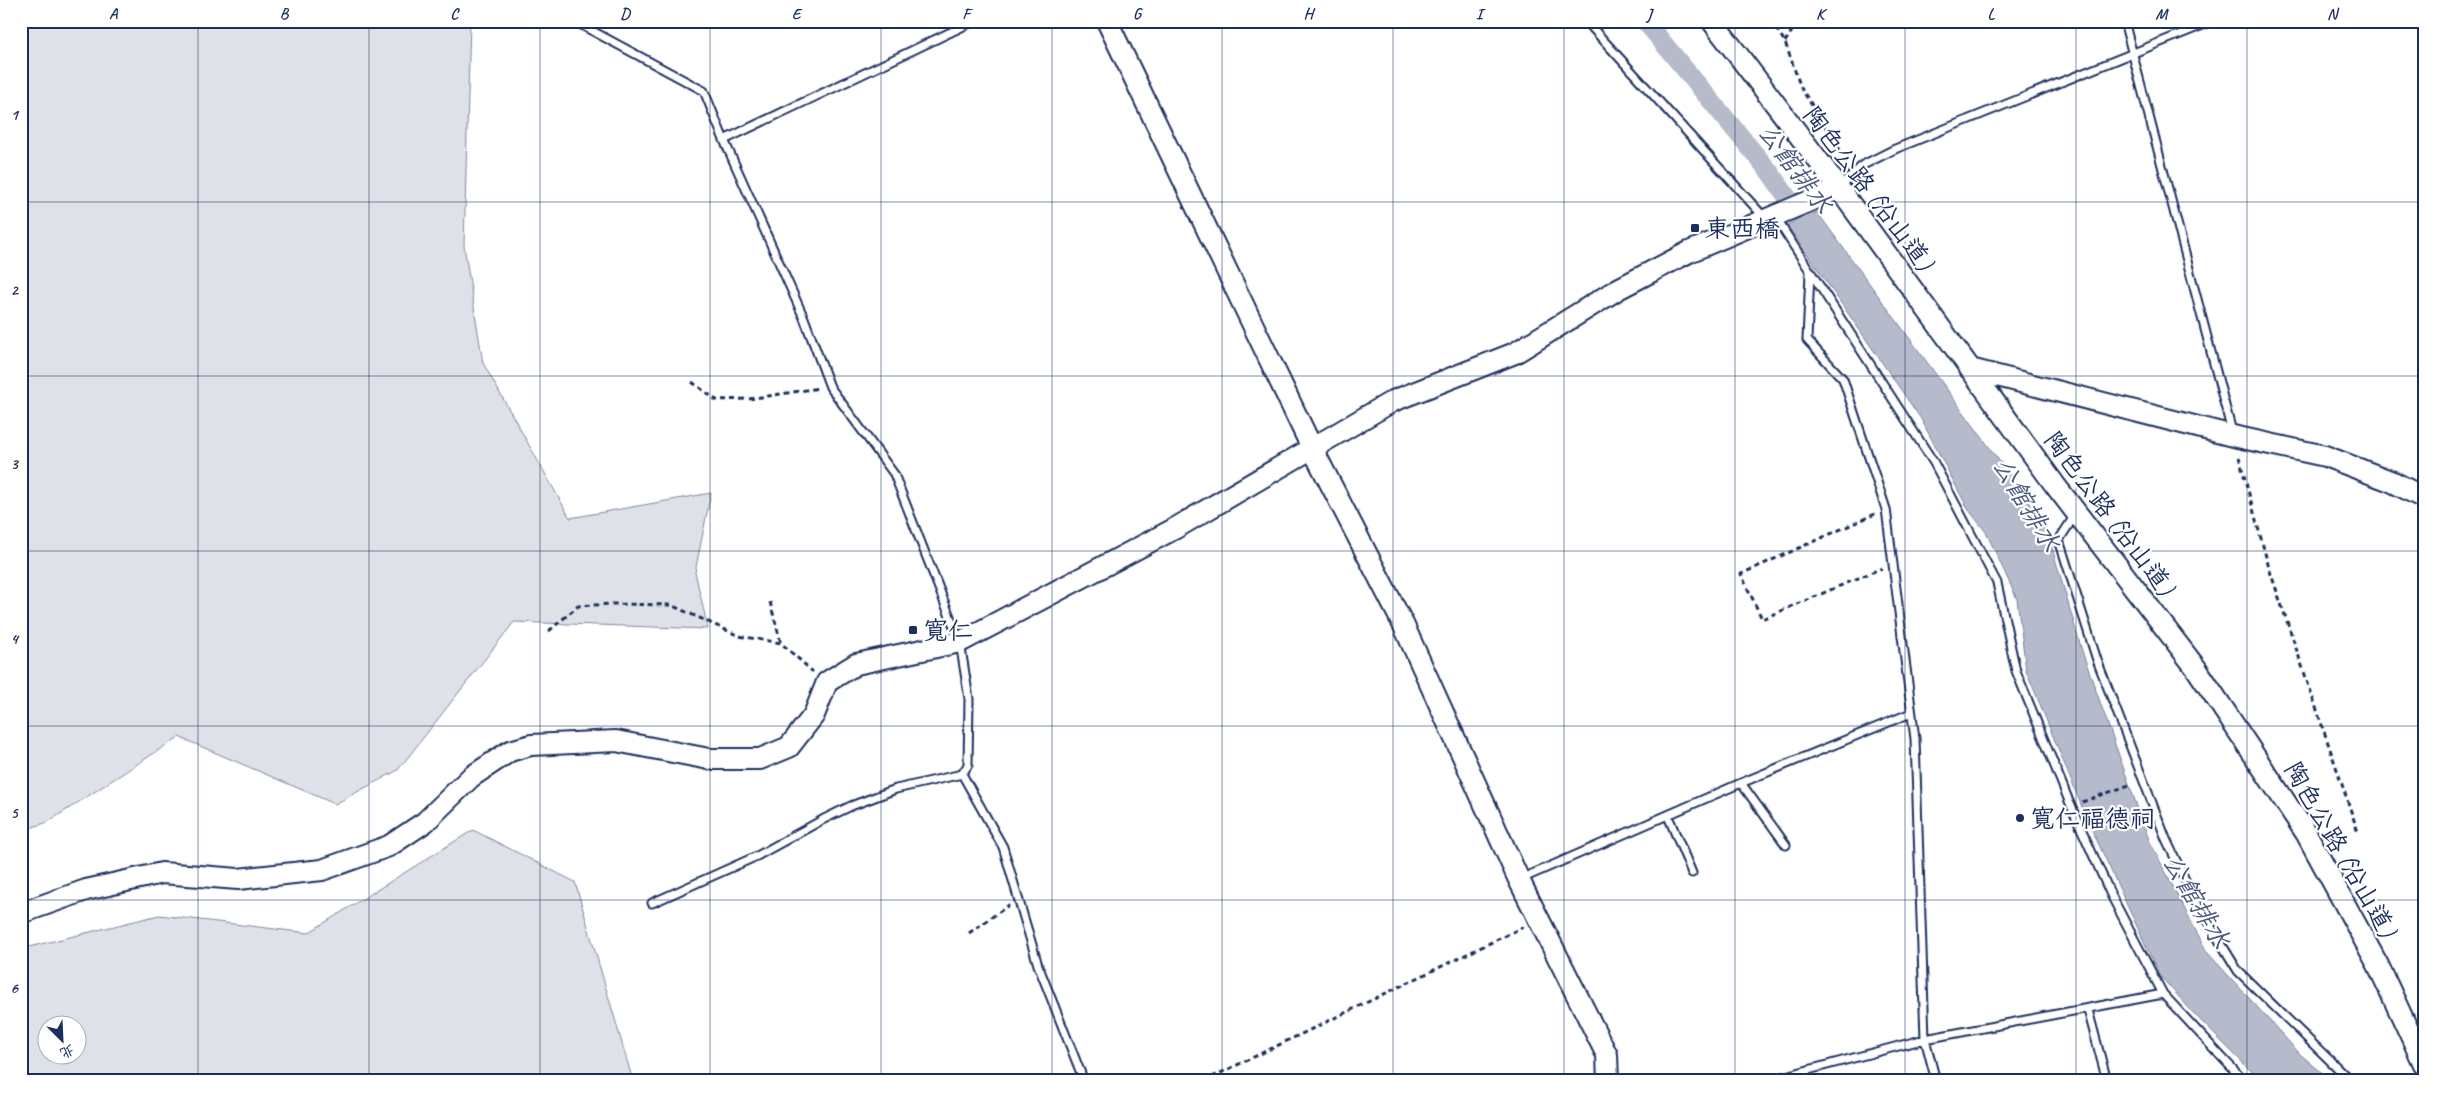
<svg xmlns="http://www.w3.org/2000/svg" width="2445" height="1102" font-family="Caveat,'LXGW WenKai TC',sans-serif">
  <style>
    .green { fill: #dee1e7; stroke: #7c88a2; fill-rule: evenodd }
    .water { fill: #b5bbca; stroke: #77839f }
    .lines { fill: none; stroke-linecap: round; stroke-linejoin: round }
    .canal { stroke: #b5bbca; stroke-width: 19 }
    .lane-casing { stroke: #1b2f5e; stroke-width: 11 }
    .secondary-casing { stroke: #1b2f5e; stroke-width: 24 }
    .path { stroke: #1b2f5e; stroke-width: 3; stroke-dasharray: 5 4; stroke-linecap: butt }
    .lane { stroke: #fff; stroke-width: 7 }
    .secondary { stroke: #fff; stroke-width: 20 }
    .grid { fill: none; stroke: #1b2f5e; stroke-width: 1; stroke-opacity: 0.55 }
    .poi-dot { fill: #1b2f5e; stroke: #fff; stroke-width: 2 }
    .labels { text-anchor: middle; stroke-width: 4.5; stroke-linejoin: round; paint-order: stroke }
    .street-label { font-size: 25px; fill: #1b2f5e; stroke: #fff }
    .poi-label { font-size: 25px; fill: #1b2f5e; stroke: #fff; text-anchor: start }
    .water-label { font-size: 26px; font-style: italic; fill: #49597e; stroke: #fff }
    .neatline { fill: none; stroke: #1b2f5e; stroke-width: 2 }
    .grid-label { font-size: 16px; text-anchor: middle; font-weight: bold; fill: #1b2f5e }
  </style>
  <rect width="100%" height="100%" fill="#fff"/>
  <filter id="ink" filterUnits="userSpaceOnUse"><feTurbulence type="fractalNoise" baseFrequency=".02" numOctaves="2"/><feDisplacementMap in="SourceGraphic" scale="10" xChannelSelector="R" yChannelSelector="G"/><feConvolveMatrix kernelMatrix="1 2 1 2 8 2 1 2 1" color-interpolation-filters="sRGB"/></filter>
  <g filter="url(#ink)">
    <!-- green -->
    <path class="green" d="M 21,21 L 470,21 L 464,246 L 483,363 L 570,518 L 711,493 L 695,572 L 708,629 L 514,622 L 398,770 L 335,804 L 179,737 L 48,822 L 21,831 Z
      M 473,830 L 575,882 L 633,1081 L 21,1081 L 21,949 L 159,915 L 308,933 ZM 48,1024 L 78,1024 L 78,1054 L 48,1054 Z"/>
    <!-- water -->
    <path class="water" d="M 1817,212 L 2028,500 L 2047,531 L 2083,654 L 2149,840 L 2207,952 L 2300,1054 L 2332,1081 L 2261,1081 L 2197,1017 L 2160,976 L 2086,817 L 2026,670 L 2017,599 L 1986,532 L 1968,509 L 1921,419 L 1787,225 Z"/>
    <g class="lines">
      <!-- canal -->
      <path class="canal" d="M 1645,21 L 1769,171 L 1816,238"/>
      <!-- lane casing -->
      <g class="lane-casing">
        <path id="lane" d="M 574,21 L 704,91 L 724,140 L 974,21
          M 1586,21 L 1764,217
          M 2124,21 L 2232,432
          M 1840,187 L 1863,165 L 1895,149 L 2213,21
          M 1773,222 L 1779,223 L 1934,463 L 1997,583 L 2016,671 L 2071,806 L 2111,895 L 2163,994 L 2244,1081
          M 1810,273 L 1807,340 L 1843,379 L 1886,509 L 1915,739 L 1925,1039 L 1936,1081
          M 2075,515 L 2059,540 L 2097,660 L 2166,839 L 2195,901 L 2238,971 L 2351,1081
          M 962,774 L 1003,847 L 1038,965 L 1084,1081
          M 1741,783 L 1786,845
          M 1668,816 L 1692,873
          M 1521,879 L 1741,783 L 1911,713
          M 652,903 L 757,856 L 824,819 L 851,806 L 896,789 L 962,774 L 968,765 L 969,699 L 960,642 L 894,474 L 830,387 L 804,318 L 724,140
          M 2088,1010 L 2107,1081
          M 1767,1081 L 1925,1039 L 2163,994"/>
      </g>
      <!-- secondary casing -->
      <g class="secondary-casing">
        <path id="secondary" d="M 1107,21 L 1313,450 L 1403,624 L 1519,880 L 1607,1055 L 1608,1081
          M 1712,21 L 1821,164 L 2055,485 L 2196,668 L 2306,833 L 2378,965 L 2424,1064
          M 1970,369 L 2233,436 L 2325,456 L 2393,482 L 2424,498
          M 21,913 L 86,890 L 162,873 L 238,879 L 322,870 L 389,846 L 425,822 L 471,777 L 510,751 L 531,745 L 616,741 L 709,759 L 760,759 L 789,747 L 814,715 L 827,682 L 856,664 L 960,642 L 1174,529 L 1393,401 L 1515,353 L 1618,289 L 1689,252 L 1838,189"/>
      </g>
      <!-- path -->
      <path class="path" d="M 1771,21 L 1785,42 L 1801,88 L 1839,148 L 1839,156
        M 1785,42 L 1798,21
        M 692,382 L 716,400 L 749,399 L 819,388
        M 2239,457 L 2269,568 L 2358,832
        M 1875,514 L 1741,574 L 1762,619 L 1882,568
        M 770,602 L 781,643
        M 549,631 L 578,606 L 613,604 L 671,605 L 739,636 L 781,643 L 813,672
        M 2082,802 L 2132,784
        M 969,933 L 1009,905
        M 1204,1081 L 1523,927"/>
      <!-- lane -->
      <use href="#lane" class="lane"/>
      <!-- secondary -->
      <use href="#secondary" class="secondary"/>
    </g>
  </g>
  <!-- grid -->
  <path class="grid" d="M 198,21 L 198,1081M 369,21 L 369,1081M 540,21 L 540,1081M 710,21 L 710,1081M 881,21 L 881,1081M 1052,21 L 1052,1081M 1222,21 L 1222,1081M 1393,21 L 1393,1081M 1564,21 L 1564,1081M 1735,21 L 1735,1081M 1905,21 L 1905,1081M 2076,21 L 2076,1081M 2247,21 L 2247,1081M 21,202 L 2424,202M 21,376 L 2424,376M 21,551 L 2424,551M 21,726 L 2424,726M 21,900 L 2424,900"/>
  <!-- markers -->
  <g class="poi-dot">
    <rect x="1690" y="223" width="10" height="10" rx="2.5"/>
    <rect x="908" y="625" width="10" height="10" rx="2.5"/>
    <circle cx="2020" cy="818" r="5"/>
  </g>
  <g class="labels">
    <!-- street labels -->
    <g class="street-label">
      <text transform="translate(1869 188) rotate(53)" y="9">陶色公路 (沿山道)</text>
      <text transform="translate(2110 513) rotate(53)" y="9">陶色公路 (沿山道)</text>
      <text transform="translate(2341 849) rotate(60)" y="9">陶色公路 (沿山道)</text>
    </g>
    <!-- poi labels -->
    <g class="poi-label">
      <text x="1705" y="237">東西橋</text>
      <text x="923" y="639">寬仁</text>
      <text x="2030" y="827">寬仁福德祠</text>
    </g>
    <!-- water labels -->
    <g class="water-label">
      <text transform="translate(1796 168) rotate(53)" y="9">公館排水</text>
      <text transform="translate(2027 504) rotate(59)" y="9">公館排水</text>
      <text transform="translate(2197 901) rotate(59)" y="9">公館排水</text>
    </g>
  </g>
  <!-- margin -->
  <rect width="2445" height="1102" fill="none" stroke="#fff" stroke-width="55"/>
  <!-- north arrow -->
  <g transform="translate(62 1040) rotate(156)"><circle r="24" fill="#ffffff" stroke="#a4acbf"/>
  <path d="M0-4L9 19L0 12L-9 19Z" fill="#1b2f5e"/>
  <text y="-8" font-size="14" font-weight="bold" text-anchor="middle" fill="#1b2f5e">北</text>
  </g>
  <rect x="28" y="28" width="2390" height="1046" class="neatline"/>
  <g class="grid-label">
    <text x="113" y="19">A</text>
    <text x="284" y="19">B</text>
    <text x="454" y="19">C</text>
    <text x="625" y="19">D</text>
    <text x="796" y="19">E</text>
    <text x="966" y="19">F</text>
    <text x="1137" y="19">G</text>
    <text x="1308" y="19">H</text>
    <text x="1479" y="19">I</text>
    <text x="1649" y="19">J</text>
    <text x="1820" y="19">K</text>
    <text x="1991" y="19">L</text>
    <text x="2161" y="19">M</text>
    <text x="2332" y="19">N</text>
    <text x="14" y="120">1</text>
    <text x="14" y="295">2</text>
    <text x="14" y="469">3</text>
    <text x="14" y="644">4</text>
    <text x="14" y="818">5</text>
    <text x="14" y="993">6</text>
  </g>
</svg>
